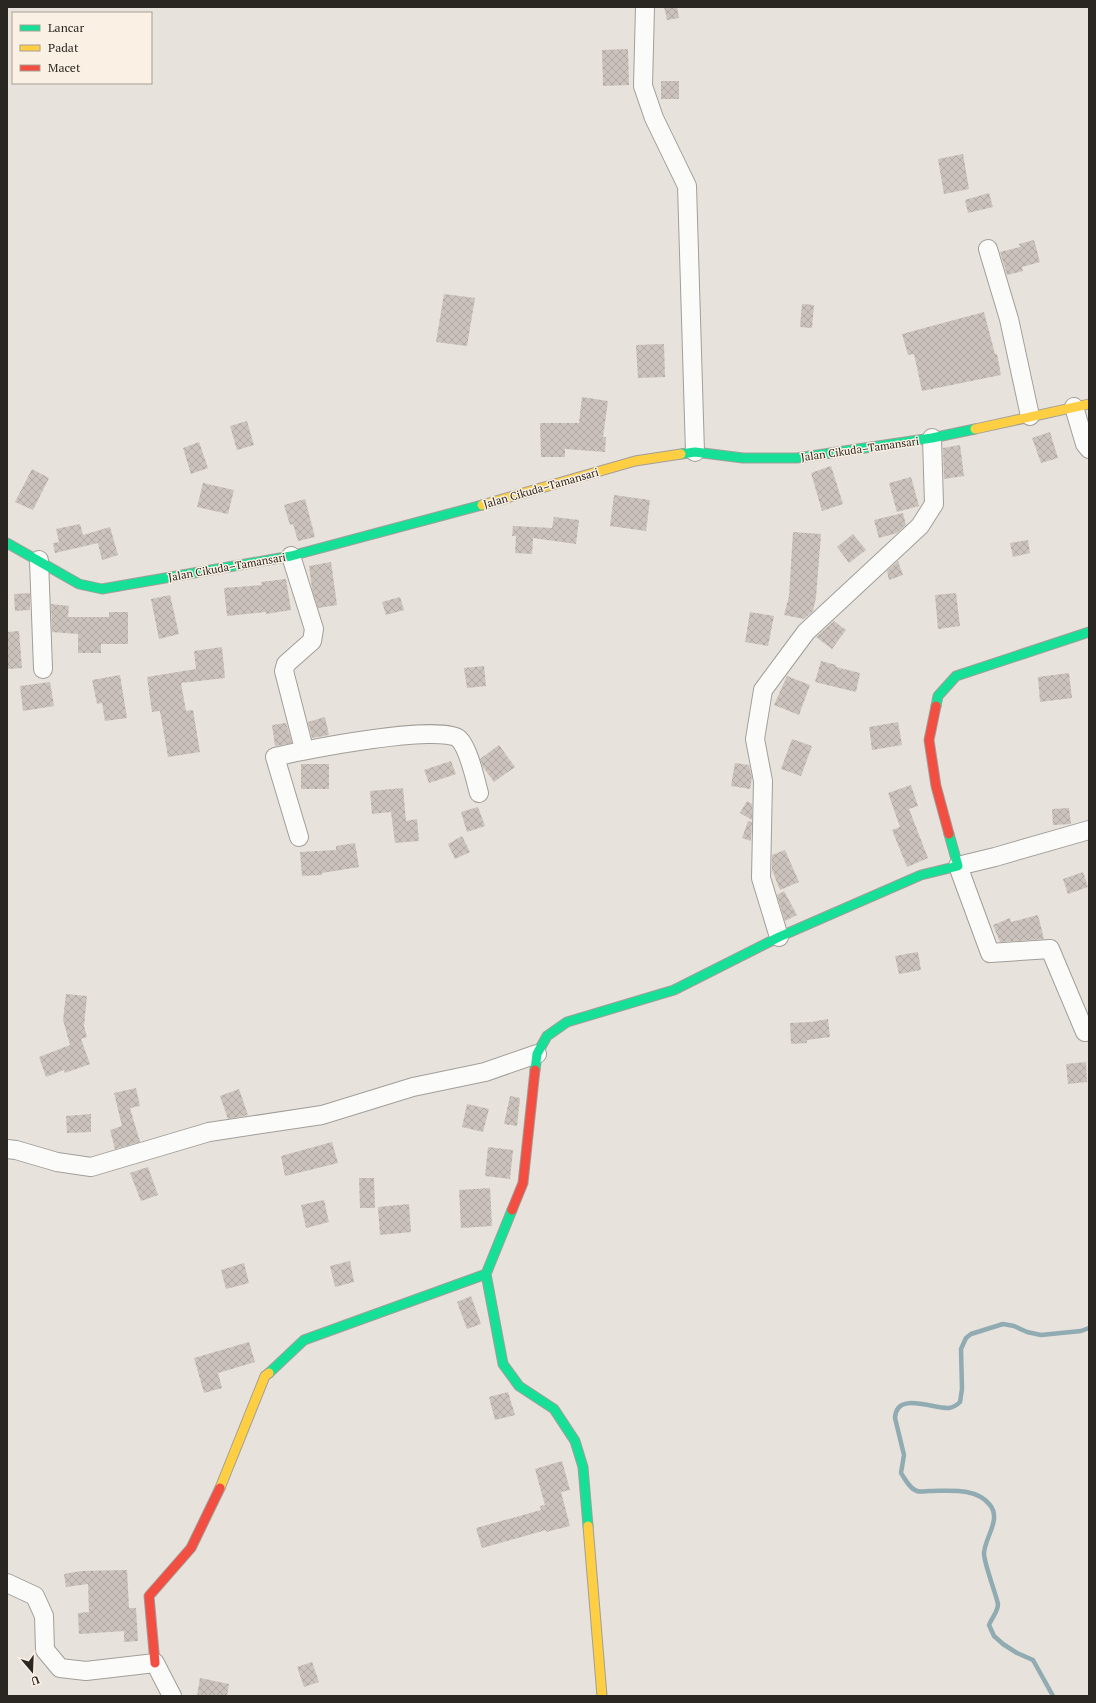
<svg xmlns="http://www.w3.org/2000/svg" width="1096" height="1703" font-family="'PT Serif',serif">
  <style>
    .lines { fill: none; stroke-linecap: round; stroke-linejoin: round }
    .stream { stroke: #90abb1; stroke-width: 4.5 }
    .building { fill: url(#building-cross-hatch) }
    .street-casing { stroke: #a29e99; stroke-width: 20 }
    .fast-casing { stroke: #a29e99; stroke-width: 11 }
    .slow-casing { stroke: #a29e99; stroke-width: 11 }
    .jam-casing { stroke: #a29e99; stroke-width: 11 }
    .street { stroke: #fbfbfa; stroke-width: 18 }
    .fast { stroke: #16e098; stroke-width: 9 }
    .slow { stroke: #ffcf43; stroke-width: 9 }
    .jam { stroke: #f24e42; stroke-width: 9 }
    .labels { text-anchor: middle; stroke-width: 3; stroke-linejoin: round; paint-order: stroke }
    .street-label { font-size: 11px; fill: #2a2621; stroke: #faf0e3 }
  </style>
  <defs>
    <pattern id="building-cross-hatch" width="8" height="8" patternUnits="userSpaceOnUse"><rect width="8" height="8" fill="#cbc2bc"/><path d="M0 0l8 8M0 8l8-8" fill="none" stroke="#aea7a1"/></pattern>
  </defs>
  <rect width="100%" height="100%" fill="#e7e2db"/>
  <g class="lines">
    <!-- stream -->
    <path class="stream" d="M 1053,1696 L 1033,1660 L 1017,1653 L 1003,1644 L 994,1636 L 989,1625 C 992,1617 998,1612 998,1604 C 995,1591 985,1566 984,1554 C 984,1538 1002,1520 990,1505 C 976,1487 949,1491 929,1491 C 926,1491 920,1492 917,1491 C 910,1489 905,1479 901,1473 L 904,1455 L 895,1418 C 896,1391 933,1409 949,1408 C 954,1407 957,1405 960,1402 L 962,1389 L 961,1349 L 966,1338 L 971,1334 L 1003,1324 L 1014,1326 L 1027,1332 L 1041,1335 L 1081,1331 L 1089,1328"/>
  </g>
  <!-- building -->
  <path class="building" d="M 664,7 L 677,7 L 679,18 L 667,20 Z
    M 628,49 L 629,85 L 603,86 L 602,50 Z
    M 661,81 L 679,81 L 679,99 L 661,99 Z
    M 963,154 L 969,189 L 944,194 L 938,159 Z
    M 989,193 L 993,207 L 968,213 L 965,200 Z
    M 1034,240 L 1040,262 L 1022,267 L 1023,271 L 1007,275 L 1000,252 L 1020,247 L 1019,244 Z
    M 444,294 L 475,298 L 467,346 L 436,342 Z
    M 802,304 L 814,305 L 812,328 L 800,327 Z
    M 984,312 L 995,354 L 997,354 L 1001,375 L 922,391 L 914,354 L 908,355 L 902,334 Z
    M 664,344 L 665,377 L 638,378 L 636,345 Z
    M 582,397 L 608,401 L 603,437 L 606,437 L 605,452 L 565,449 L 565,457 L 541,457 L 540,423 L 579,423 Z
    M 247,421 L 254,445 L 237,450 L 230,426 Z
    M 1050,432 L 1058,458 L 1041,463 L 1032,438 Z
    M 199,442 L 208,468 L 191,474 L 183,448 Z
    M 960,445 L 964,476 L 944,479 L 943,448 Z
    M 831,466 L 843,504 L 822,511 L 811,473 Z
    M 32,469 L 49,478 L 33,510 L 15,502 Z
    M 911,477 L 919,506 L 897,512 L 889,483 Z
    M 203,483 L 234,490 L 228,514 L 197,507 Z
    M 614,495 L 650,500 L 646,531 L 610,526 Z
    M 305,499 L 315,537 L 298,541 L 293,524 L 290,525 L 284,505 Z
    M 903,513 L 906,525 L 897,533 L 879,538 L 874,520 Z
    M 554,517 L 579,520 L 576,544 L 533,538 L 532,554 L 515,553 L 516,536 L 512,536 L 513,526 L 552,528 Z
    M 80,524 L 83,535 L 110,527 L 118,555 L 102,560 L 98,543 L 55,553 L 53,543 L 59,542 L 56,529 Z
    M 793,532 L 821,534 L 816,597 L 813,611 L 804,619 L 784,615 L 789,596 Z
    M 853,534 L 866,550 L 849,563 L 837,547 Z
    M 1028,540 L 1030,553 L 1013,557 L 1010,543 Z
    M 898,561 L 903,575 L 889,580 L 887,571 Z
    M 331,562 L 337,605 L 318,608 L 312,589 L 309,566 Z
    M 286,579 L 291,610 L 266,614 L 266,612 L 227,616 L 224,588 L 262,585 L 261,582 Z
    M 30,593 L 30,610 L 15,611 L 14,594 Z
    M 956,593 L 960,626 L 938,629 L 935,595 Z
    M 170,595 L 179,634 L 159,639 L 151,599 Z
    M 400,597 L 404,610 L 386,615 L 382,602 Z
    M 51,604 L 69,606 L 68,617 L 109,617 L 109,612 L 128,612 L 128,644 L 101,644 L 101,653 L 78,653 L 78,634 L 52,632 Z
    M 750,612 L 774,616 L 768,646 L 745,642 Z
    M 834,621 L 846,630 L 832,649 L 816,637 Z
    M 19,631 L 22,668 L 7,669 L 7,632 Z
    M 222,647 L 225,678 L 181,683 L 186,711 L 193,710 L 200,752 L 168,757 L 160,711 L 152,712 L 147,677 L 196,669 L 194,651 Z
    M 821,661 L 836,665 L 836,667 L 860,673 L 856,692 L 815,682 Z
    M 484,666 L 486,686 L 467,688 L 464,668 Z
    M 1069,673 L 1072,698 L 1040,702 L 1038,677 Z
    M 120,675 L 127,718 L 105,721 L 102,703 L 97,704 L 92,680 Z
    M 787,676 L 810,685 L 799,715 L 774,705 Z
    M 50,682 L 54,706 L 23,711 L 20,686 Z
    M 325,717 L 329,735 L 312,738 L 308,722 Z
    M 898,722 L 902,745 L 872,750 L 869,727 Z
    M 286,723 L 292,743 L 275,746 L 272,725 Z
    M 792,739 L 812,746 L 801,776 L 781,769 Z
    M 499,745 L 515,767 L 494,782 L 483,767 L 480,759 Z
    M 451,761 L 456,774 L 429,783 L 424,770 Z
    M 735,763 L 749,765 L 752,778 L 750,789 L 731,786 Z
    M 301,764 L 329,764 L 329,789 L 301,789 Z
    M 911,785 L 918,806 L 909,809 L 928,858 L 907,867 L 892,830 L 900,827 L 888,793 Z
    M 403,788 L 406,821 L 417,819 L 419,841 L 395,843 L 391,812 L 372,814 L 370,791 Z
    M 747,801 L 752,804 L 752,820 L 740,813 Z
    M 478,807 L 485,826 L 467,832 L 461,812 Z
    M 1069,808 L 1071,824 L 1053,825 L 1052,809 Z
    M 748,821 L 752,822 L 751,841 L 742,838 Z
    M 462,836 L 470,852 L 455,859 L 448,844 Z
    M 355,843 L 359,867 L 322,873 L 322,875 L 302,876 L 300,852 L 336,850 L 336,846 Z
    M 785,850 L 799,882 L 780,890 L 772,870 L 772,855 Z
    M 1083,872 L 1088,887 L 1068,894 L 1063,879 Z
    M 784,891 L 797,915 L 785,921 L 777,895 Z
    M 1038,915 L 1044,939 L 1000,942 L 993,925 L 1010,918 L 1011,922 Z
    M 918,952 L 921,970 L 899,974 L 895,956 Z
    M 66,994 L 87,996 L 84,1026 L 87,1037 L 81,1039 L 90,1064 L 65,1073 L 64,1070 L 46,1077 L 39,1057 L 70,1045 L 63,1020 Z
    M 828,1019 L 830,1037 L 807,1040 L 807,1043 L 791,1044 L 790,1023 L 811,1022 Z
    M 1086,1062 L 1087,1082 L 1068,1084 L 1066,1064 Z
    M 136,1088 L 140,1106 L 130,1108 L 140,1142 L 115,1149 L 110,1130 L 122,1126 L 114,1093 Z
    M 239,1089 L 248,1115 L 228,1119 L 220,1096 Z
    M 510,1096 L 520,1098 L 517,1126 L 504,1124 Z
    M 467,1104 L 489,1109 L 483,1132 L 462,1127 Z
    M 91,1114 L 91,1132 L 67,1133 L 66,1116 Z
    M 332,1142 L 338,1163 L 285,1176 L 281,1156 Z
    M 488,1147 L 513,1150 L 510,1179 L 485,1176 Z
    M 148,1167 L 158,1195 L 141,1201 L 130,1173 Z
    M 359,1178 L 374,1178 L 375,1208 L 360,1208 Z
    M 490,1188 L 492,1226 L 461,1228 L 459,1190 Z
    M 324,1200 L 329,1222 L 306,1228 L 301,1205 Z
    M 409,1204 L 411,1232 L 380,1235 L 378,1207 Z
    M 350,1261 L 354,1282 L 335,1287 L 330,1266 Z
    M 244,1263 L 249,1283 L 226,1289 L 221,1270 Z
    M 471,1296 L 481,1324 L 467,1329 L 457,1302 Z
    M 249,1342 L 255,1362 L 218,1373 L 222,1388 L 204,1393 L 194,1358 Z
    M 508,1392 L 515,1415 L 495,1420 L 489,1397 Z
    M 562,1461 L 570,1490 L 561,1492 L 570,1526 L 546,1532 L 546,1530 L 482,1548 L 476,1528 L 541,1510 L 540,1506 L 545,1505 L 535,1469 Z
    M 127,1570 L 129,1608 L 136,1608 L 138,1641 L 124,1642 L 124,1631 L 79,1634 L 78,1613 L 89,1612 L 88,1584 L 66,1587 L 64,1574 L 81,1571 Z
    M 312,1662 L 319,1682 L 304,1687 L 297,1667 Z
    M 200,1678 L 229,1684 L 227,1696 L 197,1696 Z"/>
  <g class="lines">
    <!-- street casing -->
    <g class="street-casing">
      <path id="street" d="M 645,7 L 643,86 L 654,118 L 687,186 L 695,452
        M 988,249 L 1009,319 L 1030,416
        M 1074,407 L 1085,444 L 1089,449
        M 291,556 L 314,629 L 312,641 L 286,664 L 284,671 L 304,749
        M 39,560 L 43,669
        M 1089,830 L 995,857 L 958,866 L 990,953 L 1050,949 L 1085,1032 L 1089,1031
        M 299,837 L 275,757 C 302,750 442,723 459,739 C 469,749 475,779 479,793
        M 779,937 L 761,878 L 763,781 L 755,739 L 763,690 L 806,632 L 920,526 L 934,504 L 932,438
        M 7,1149 L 16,1150 L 57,1162 L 91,1167 L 209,1132 L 322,1115 L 413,1087 L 485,1072 L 537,1054
        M 7,1583 L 35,1596 L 44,1616 L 45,1650 L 60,1668 L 86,1671 L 155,1663 L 172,1696"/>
    </g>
    <!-- fast casing -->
    <g class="fast-casing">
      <path id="fast" d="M 681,454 L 695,452 L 743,458 L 797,458 L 932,438 L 975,429
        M 7,543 L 79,584 L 102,589 L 291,556 L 482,505
        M 936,706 L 938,696 L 956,676 L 1089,632
        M 535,1070 L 537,1054 L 547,1036 L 567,1022 L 674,990 L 779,937 L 921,875 L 958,866 L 949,834
        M 512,1210 L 486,1274 L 503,1364 L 519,1386 L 554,1409 L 575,1441 L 583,1467 L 588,1526
        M 269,1373 L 304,1340 L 486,1274"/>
    </g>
    <!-- slow casing -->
    <g class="slow-casing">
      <path id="slow" d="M 975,429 L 1089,404
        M 482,505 L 635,461 L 681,454
        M 220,1488 L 265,1376 L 269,1373
        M 588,1526 L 602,1696"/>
    </g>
    <!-- jam casing -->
    <g class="jam-casing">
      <path id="jam" d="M 936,706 L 929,740 L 936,786 L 949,834
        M 512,1210 L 523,1183 L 535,1070
        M 155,1663 L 149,1596 L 191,1548 L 220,1488"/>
    </g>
    <!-- street -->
    <use href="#street" class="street"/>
    <!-- fast -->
    <use href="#fast" class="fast"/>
    <!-- slow -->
    <use href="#slow" class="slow"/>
    <!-- jam -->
    <use href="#jam" class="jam"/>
  </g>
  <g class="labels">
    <!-- street labels -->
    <g class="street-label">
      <text transform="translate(860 449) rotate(-8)" y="4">Jalan Cikuda–Tamansari</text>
      <text transform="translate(541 488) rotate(-16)" y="4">Jalan Cikuda–Tamansari</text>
      <text transform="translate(227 567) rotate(-10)" y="4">Jalan Cikuda–Tamansari</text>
    </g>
  </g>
  <!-- border -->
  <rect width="1096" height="1703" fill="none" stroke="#2a2621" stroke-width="16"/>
  <!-- legend -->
  <rect x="12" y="12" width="140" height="72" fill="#faf0e3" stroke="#a79f95"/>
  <rect x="20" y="25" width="20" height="6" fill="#16e098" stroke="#a79f95"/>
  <text x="48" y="32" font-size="12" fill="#2a2621">Lancar</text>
  <rect x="20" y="45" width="20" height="6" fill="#ffcf43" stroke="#a79f95"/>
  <text x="48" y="52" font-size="12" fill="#2a2621">Padat</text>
  <rect x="20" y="65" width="20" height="6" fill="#f24e42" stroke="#a79f95"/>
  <text x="48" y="72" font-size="12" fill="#2a2621">Macet</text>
  <!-- north arrow -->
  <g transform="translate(32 1671) rotate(161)" stroke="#faf0e3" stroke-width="3" paint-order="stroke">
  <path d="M0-3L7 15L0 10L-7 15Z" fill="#2a2621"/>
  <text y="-6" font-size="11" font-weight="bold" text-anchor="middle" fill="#2a2621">U</text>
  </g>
</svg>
